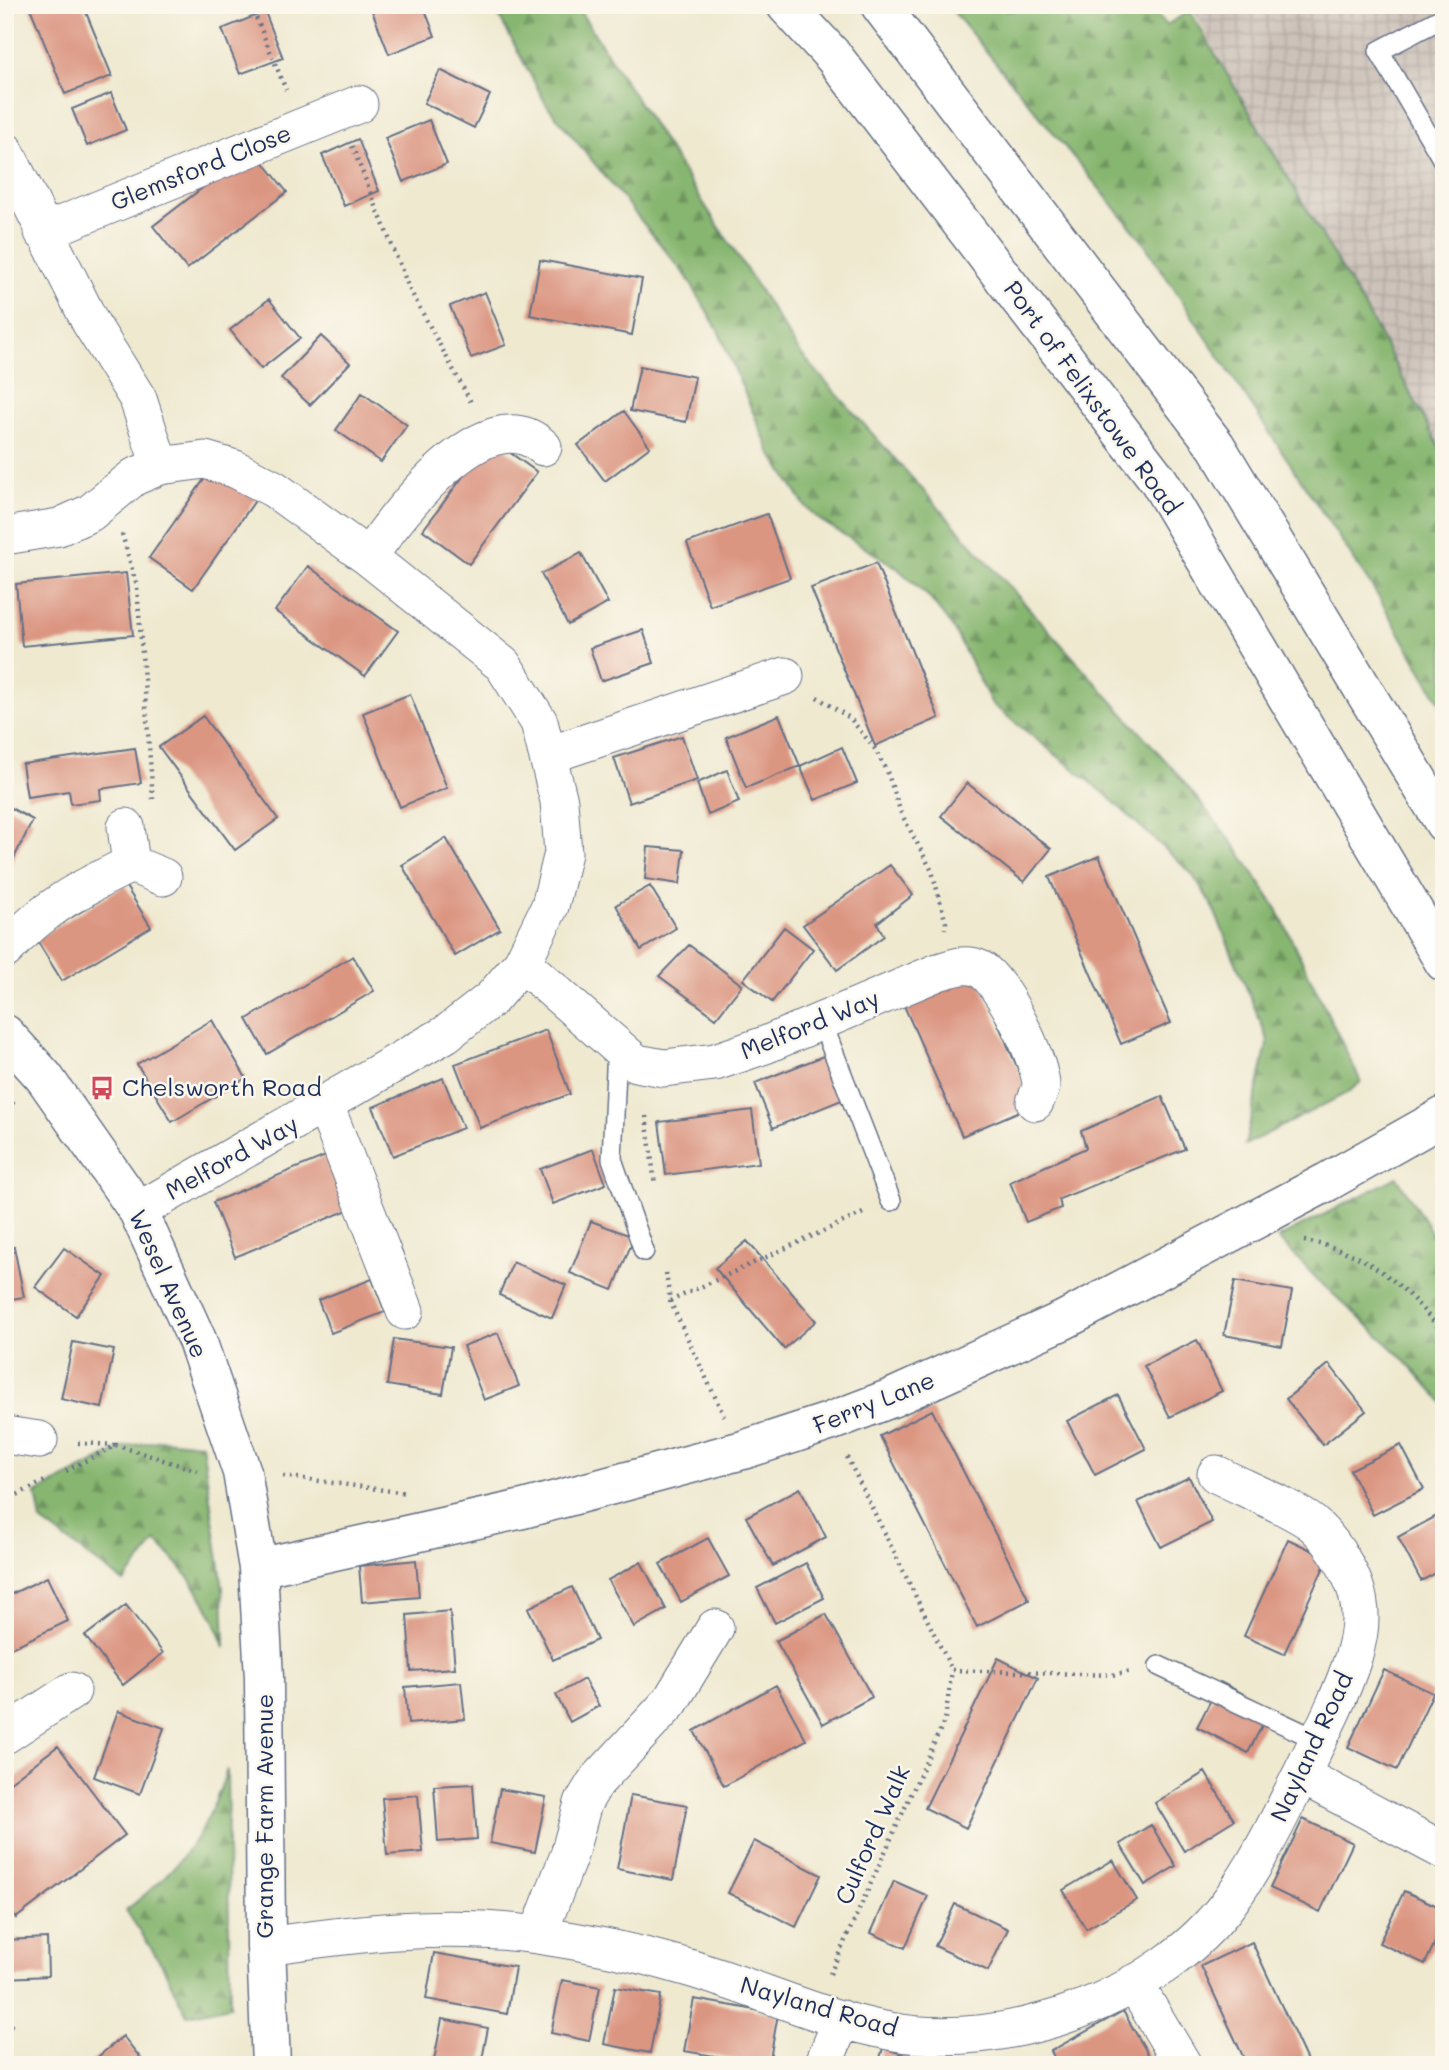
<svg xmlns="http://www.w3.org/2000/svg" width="1449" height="2070" font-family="Mali,sans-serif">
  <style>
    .industrial { fill: url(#industrial-grid) }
    .forest { fill: url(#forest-firs); stroke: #517267; stroke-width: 2 }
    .building { fill: #db9682 }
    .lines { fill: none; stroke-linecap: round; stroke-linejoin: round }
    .lane-casing { stroke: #657086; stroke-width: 22 }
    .street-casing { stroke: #657086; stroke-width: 39 }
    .secondary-casing { stroke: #657086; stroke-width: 41 }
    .highway-casing { stroke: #657086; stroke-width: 41 }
    .path { stroke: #657086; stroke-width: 4.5; stroke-dasharray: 2 5; stroke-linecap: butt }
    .lane { stroke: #fff; stroke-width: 19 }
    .street { stroke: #fff; stroke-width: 37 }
    .secondary { stroke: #fff; stroke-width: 38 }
    .highway { stroke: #fff; stroke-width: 38 }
    .labels { text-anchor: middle; stroke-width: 5; stroke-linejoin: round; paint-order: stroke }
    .street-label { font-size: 24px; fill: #1b2f5e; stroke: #fbf7ec }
    .poi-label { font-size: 24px; fill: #1b2f5e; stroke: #fbf7ec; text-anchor: start }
  </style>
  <defs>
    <pattern id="industrial-grid" width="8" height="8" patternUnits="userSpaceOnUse" patternTransform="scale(1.75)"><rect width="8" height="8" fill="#cdc2b9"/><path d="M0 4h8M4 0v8" fill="none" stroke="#afa7a1"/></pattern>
    <pattern id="forest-firs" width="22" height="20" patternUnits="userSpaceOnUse" patternTransform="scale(1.75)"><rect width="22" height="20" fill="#87b670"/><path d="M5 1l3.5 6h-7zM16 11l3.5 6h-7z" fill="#6e945f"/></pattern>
  </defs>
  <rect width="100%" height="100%" fill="#fbf7ec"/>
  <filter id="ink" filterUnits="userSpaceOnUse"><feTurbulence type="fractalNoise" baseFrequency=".0143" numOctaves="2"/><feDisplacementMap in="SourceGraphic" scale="14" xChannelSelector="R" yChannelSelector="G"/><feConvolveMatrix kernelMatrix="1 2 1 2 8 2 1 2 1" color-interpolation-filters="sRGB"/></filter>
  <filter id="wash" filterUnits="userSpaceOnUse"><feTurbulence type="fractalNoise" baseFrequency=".00686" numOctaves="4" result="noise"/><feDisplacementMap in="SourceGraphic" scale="28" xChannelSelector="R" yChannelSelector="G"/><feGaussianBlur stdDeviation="1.57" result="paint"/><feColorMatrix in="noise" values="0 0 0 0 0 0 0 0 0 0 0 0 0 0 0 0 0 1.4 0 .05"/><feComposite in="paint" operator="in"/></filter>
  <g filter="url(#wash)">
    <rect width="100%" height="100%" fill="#efe9d0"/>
    <!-- industrial -->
    <path class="industrial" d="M 1190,5 L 1444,5 L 1444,467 Z"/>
    <!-- forest -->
    <path class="forest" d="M 493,5 L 576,5 L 800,353 L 1174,770 L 1236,847 L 1277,909 L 1361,1082 L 1347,1093 L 1245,1145 L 1268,1040 L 1212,905 L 1192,874 L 1103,792 L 992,704 L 953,628 L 928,596 L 896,567 L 820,520 L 805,506 L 770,452 L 718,330 L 687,277 L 546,104 Z
      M 948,5 L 1151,5 L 1166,25 L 1190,11 L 1370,317 L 1444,456 L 1444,709 L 1378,596 L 1141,239 Z
      M 1397,1177 L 1444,1252 L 1444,1404 L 1399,1354 L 1319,1281 L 1278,1238 Z
      M 162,1440 L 202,1444 L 223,1588 L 225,1648 C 212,1606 187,1571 156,1541 L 124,1582 L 41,1521 L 36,1493 L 124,1447 Z
      M 227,1769 L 230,2006 L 187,2015 L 162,1965 L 126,1910 C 179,1869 207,1835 227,1769 Z"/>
    <g id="blocks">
      <!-- building -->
      <path class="building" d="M 29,5 L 83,5 L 112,76 L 65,94 Z
        M 378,5 L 423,5 L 435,36 L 389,54 L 371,8 Z
        M 265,12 L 283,58 L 240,74 L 222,29 Z
        M 440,70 L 490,95 L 474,128 L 424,103 Z
        M 111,93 L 126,130 L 87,146 L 72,109 Z
        M 429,120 L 447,164 L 403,182 L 385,138 Z
        M 358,139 L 379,191 L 344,206 L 322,155 Z
        M 253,149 L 287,192 L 187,269 L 153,226 Z
        M 540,260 L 642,279 L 632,335 L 530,315 Z
        M 485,292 L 506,345 L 471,358 L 450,306 Z
        M 269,299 L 300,338 L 261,369 L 230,330 Z
        M 321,336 L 350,363 L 310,405 L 281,378 Z
        M 640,366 L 695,377 L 686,422 L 630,411 Z
        M 362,393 L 407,425 L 381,462 L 336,430 Z
        M 624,411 L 650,447 L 605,481 L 578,445 Z
        M 491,439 L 537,472 L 469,564 L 423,530 Z
        M 215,464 L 259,495 L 193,589 L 149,558 Z
        M 767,514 L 790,578 L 710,606 L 687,543 Z
        M 581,553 L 608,603 L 568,625 L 541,574 Z
        M 876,563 L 939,718 L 875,746 L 811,588 Z
        M 308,566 L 398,631 L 365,676 L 275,611 Z
        M 126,573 L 133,635 L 22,646 L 16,584 Z
        M 643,630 L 654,663 L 601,681 L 590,648 Z
        M 410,694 L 447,788 L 400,807 L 363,713 Z
        M 779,715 L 800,766 L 746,788 L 726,737 Z
        M 203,716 L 278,819 L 235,850 L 159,747 Z
        M 682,736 L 697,780 L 629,803 L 614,758 Z
        M 842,747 L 857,783 L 815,800 L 800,766 Z
        M 135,748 L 141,783 L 100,789 L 101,800 L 71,804 L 69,791 L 27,797 L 22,764 Z
        M 727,770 L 739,802 L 708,815 L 697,783 Z
        M 967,783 L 1051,849 L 1024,882 L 941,816 Z
        M 5,805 L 33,820 L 5,876 Z
        M 446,838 L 500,929 L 455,956 L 402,865 Z
        M 648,847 L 684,850 L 680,884 L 645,879 Z
        M 1099,856 L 1171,1023 L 1121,1044 L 1049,877 Z
        M 890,865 L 913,895 L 877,923 L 884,936 L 837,970 L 803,925 Z
        M 125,885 L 151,927 L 62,981 L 36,939 Z
        M 650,886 L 676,928 L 641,950 L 616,905 Z
        M 784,927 L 813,949 L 772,1002 L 743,980 Z
        M 689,945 L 742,985 L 716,1018 L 659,976 Z
        M 353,956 L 374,991 L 267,1054 L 247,1019 Z
        M 973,967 L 1034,1105 L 962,1136 L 901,999 Z
        M 212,1020 L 246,1078 L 172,1122 L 137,1064 Z
        M 546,1030 L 570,1094 L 480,1128 L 455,1064 Z
        M 831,1053 L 849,1097 L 773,1128 L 755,1083 Z
        M 443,1078 L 463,1128 L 393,1156 L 373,1107 Z
        M 5,1095 L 14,1103 L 5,1113 Z
        M 1162,1096 L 1185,1149 L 1059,1199 L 1061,1208 L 1026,1222 L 1010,1182 L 1086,1148 L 1081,1131 Z
        M 752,1110 L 759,1163 L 666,1175 L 659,1122 Z
        M 593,1149 L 606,1184 L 553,1204 L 540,1169 Z
        M 333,1153 L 355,1207 L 235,1257 L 213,1202 Z
        M 591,1221 L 634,1237 L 613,1290 L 570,1273 Z
        M 747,1241 L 816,1321 L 784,1349 L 715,1268 Z
        M 14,1247 L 24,1297 L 5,1300 L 5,1249 Z
        M 64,1248 L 105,1276 L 76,1316 L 35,1287 Z
        M 513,1262 L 566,1285 L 552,1318 L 499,1295 Z
        M 372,1279 L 385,1312 L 331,1333 L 318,1300 Z
        M 1235,1281 L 1292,1291 L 1282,1346 L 1224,1335 Z
        M 498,1333 L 519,1386 L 484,1400 L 463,1346 Z
        M 394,1339 L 451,1347 L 443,1394 L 387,1385 Z
        M 1197,1340 L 1222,1391 L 1170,1417 L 1144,1366 Z
        M 73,1342 L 114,1350 L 102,1408 L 61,1399 Z
        M 1329,1364 L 1366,1411 L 1323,1445 L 1286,1399 Z
        M 1118,1395 L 1146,1449 L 1095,1475 L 1067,1421 Z
        M 932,1410 L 1029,1600 L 977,1627 L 880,1436 Z
        M 1401,1445 L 1424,1489 L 1373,1515 L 1350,1470 Z
        M 1189,1477 L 1212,1522 L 1161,1547 L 1138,1502 Z
        M 800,1488 L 826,1537 L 773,1566 L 746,1517 Z
        M 1444,1512 L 1444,1569 L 1421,1581 L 1398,1537 Z
        M 708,1538 L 729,1576 L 681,1602 L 660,1564 Z
        M 1288,1539 L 1328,1558 L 1284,1654 L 1244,1636 Z
        M 416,1560 L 419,1597 L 362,1602 L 359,1566 Z
        M 641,1562 L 666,1609 L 634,1627 L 608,1580 Z
        M 806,1563 L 824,1598 L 775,1623 L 757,1588 Z
        M 47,1577 L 68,1621 L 5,1651 L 5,1597 Z
        M 572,1587 L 597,1640 L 553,1660 L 528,1608 Z
        M 126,1605 L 163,1653 L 123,1685 L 85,1636 Z
        M 450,1611 L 455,1668 L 411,1671 L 407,1615 Z
        M 826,1614 L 872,1697 L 823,1724 L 776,1641 Z
        M 998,1658 L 1038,1678 L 966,1828 L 925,1808 Z
        M 1384,1670 L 1433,1693 L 1397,1770 L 1348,1747 Z
        M 584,1679 L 599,1706 L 570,1722 L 556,1695 Z
        M 461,1682 L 465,1719 L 408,1724 L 405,1687 Z
        M 1220,1682 L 1271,1708 L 1248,1753 L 1197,1727 Z
        M 776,1685 L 806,1740 L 724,1786 L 694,1731 Z
        M 118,1711 L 164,1728 L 140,1794 L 94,1777 Z
        M 58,1746 L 125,1835 L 16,1918 L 5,1903 L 5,1786 Z
        M 1205,1772 L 1234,1820 L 1184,1851 L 1155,1803 Z
        M 473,1784 L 477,1839 L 438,1842 L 434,1786 Z
        M 500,1789 L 546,1797 L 535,1852 L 490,1843 Z
        M 418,1795 L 423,1852 L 387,1855 L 382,1798 Z
        M 631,1795 L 687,1805 L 673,1880 L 617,1869 Z
        M 1303,1819 L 1353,1843 L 1320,1912 L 1270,1888 Z
        M 1151,1825 L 1176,1866 L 1145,1885 L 1120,1844 Z
        M 754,1841 L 821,1875 L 796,1927 L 728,1893 Z
        M 1113,1860 L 1137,1900 L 1086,1929 L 1063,1890 Z
        M 894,1881 L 928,1896 L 905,1948 L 871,1933 Z
        M 1404,1891 L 1444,1909 L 1444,1923 L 1425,1964 L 1379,1943 Z
        M 955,1904 L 1008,1929 L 988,1971 L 935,1946 Z
        M 47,1938 L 48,1976 L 5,1978 L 5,1940 Z
        M 1252,1942 L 1309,2065 L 1247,2065 L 1201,1966 Z
        M 434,1953 L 515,1967 L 507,2014 L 426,1999 Z
        M 562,1980 L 600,1987 L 589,2041 L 551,2033 Z
        M 615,1987 L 661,1995 L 650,2053 L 604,2044 Z
        M 694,1999 L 778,2014 L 769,2065 L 684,2051 Z
        M 1123,2011 L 1151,2059 L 1140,2065 L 1058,2065 L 1051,2051 Z
        M 442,2019 L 488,2028 L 481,2065 L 433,2065 Z
        M 5,2023 L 12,2025 L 5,2041 Z
        M 123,2036 L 146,2065 L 88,2065 Z
        M 883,2048 L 933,2064 L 933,2065 L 878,2065 Z"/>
    </g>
  </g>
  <g filter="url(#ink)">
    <use href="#blocks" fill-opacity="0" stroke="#657086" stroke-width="2"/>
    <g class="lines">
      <!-- lane casing -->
      <g class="lane-casing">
        <path id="lane" d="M 1444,17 L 1379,51 L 1444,162
          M 821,1020 L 891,1201
          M 617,1047 L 612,1159 L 644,1251
          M 1159,1666 L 1318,1740"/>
      </g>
      <!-- street casing -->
      <g class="street-casing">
        <path id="street" d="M 5,151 L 90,322 L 138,399 L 160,466
          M 43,232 L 359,104
          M 5,536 L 59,527 L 90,513 L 134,477 L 160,466 L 205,460 L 235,469 L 274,489 L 368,557 L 503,665 L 539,722 L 559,801 L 563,853 L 550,906 L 522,963 L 492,998 L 446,1034 L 138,1211
          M 368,557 C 397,516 486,394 543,447
          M 549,755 L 785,676
          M 126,827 L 131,864 L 163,877
          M 5,950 C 46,906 77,890 131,864
          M 522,963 L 636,1063 L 664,1068 L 715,1062 L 765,1045 L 938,972 C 952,968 966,962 980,969 C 1001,979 1042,1063 1041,1087 C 1040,1091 1037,1097 1035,1102
          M 325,1105 L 405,1311
          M 5,1435 L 39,1440
          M 5,1735 L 72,1691
          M 1301,1775 L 1444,1851
          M 538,1935 L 569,1855 L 583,1803 L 595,1783 L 670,1702 L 715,1628
          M 266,1946 C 358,1933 443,1922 537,1935 C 585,1942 634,1952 682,1966 C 751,1985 818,2018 889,2031 C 1006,2053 1160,1998 1230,1901 C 1258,1863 1278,1820 1299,1779 C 1318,1740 1340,1699 1353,1658 C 1358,1642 1362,1621 1359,1604 C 1356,1578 1333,1541 1313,1524 C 1293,1508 1241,1487 1216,1474
          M 1134,1983 L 1183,2065
          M 823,2065 L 842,2019"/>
      </g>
      <!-- secondary casing -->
      <g class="secondary-casing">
        <path id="secondary" d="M 5,1034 L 44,1077 L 138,1211 L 197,1340 L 242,1472 L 258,1568 L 264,1678 L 266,1946 L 271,2065
          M 258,1568 L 523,1509 L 743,1450 L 829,1422 L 894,1397 L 1064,1320 L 1327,1182 L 1444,1116"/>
      </g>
      <!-- highway casing -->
      <g class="highway-casing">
        <path id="highway" d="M 786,5 L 834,57 L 1159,481 L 1444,962
          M 880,5 L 1216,446 L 1444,823"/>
      </g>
      <!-- path -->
      <path class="path" d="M 251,5 L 286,90
        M 352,146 L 409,288 L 472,404
        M 122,534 L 137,587 L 153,799
        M 817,697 L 850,718 L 875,749 L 888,774 L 901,813 L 932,871 L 946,923 L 945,929
        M 646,1116 L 655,1184
        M 1304,1241 C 1371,1252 1402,1284 1444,1334
        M 666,1273 L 670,1301 L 724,1416
        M 670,1301 L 863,1213
        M 78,1443 L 115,1445
        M 847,1457 L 952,1670
        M 66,1471 L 116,1445 L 201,1472
        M 283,1476 L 406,1493
        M 5,1501 L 49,1479
        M 952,1670 L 1112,1675 L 1132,1671
        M 830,1974 L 945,1719 L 952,1670"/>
      <!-- lane -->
      <use href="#lane" class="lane"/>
      <!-- street -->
      <use href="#street" class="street"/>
      <!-- secondary -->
      <use href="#secondary" class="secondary"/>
      <!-- highway -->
      <use href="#highway" class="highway"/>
    </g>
  </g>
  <!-- icons -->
  <defs>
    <g id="bus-bare" transform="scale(1.89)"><path d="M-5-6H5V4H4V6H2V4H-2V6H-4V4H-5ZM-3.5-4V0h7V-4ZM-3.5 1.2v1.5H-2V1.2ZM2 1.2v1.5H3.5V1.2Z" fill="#d1495b" stroke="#fbf7ec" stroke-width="2.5" paint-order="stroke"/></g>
  </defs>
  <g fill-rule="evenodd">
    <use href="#bus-bare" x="102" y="1088"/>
  </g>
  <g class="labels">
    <!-- street labels -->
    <g class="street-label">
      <text transform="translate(201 168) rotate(-22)" y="8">Glemsford Close</text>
      <text transform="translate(1092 398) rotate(54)" y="8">Port of Felixstowe Road</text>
      <text transform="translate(810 1025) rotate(-22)" y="8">Melford Way</text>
      <text transform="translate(232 1158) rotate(-29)" y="8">Melford Way</text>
      <text transform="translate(168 1284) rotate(66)" y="8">Wesel Avenue</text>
      <text transform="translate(874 1403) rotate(-22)" y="8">Ferry Lane</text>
      <text transform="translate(1312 1747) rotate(-65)" y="8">Nayland Road</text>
      <text transform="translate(265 1816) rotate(-90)" y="8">Grange Farm Avenue</text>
      <text transform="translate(873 1835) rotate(-66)" y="8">Culford Walk</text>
      <text transform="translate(819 2007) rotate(16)" y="8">Nayland Road</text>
    </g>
    <!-- poi labels -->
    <g class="poi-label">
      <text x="122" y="1096">Chelsworth Road</text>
    </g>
  </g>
  <!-- margin -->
  <rect width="1449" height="2070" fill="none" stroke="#fbf7ec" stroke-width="28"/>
</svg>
